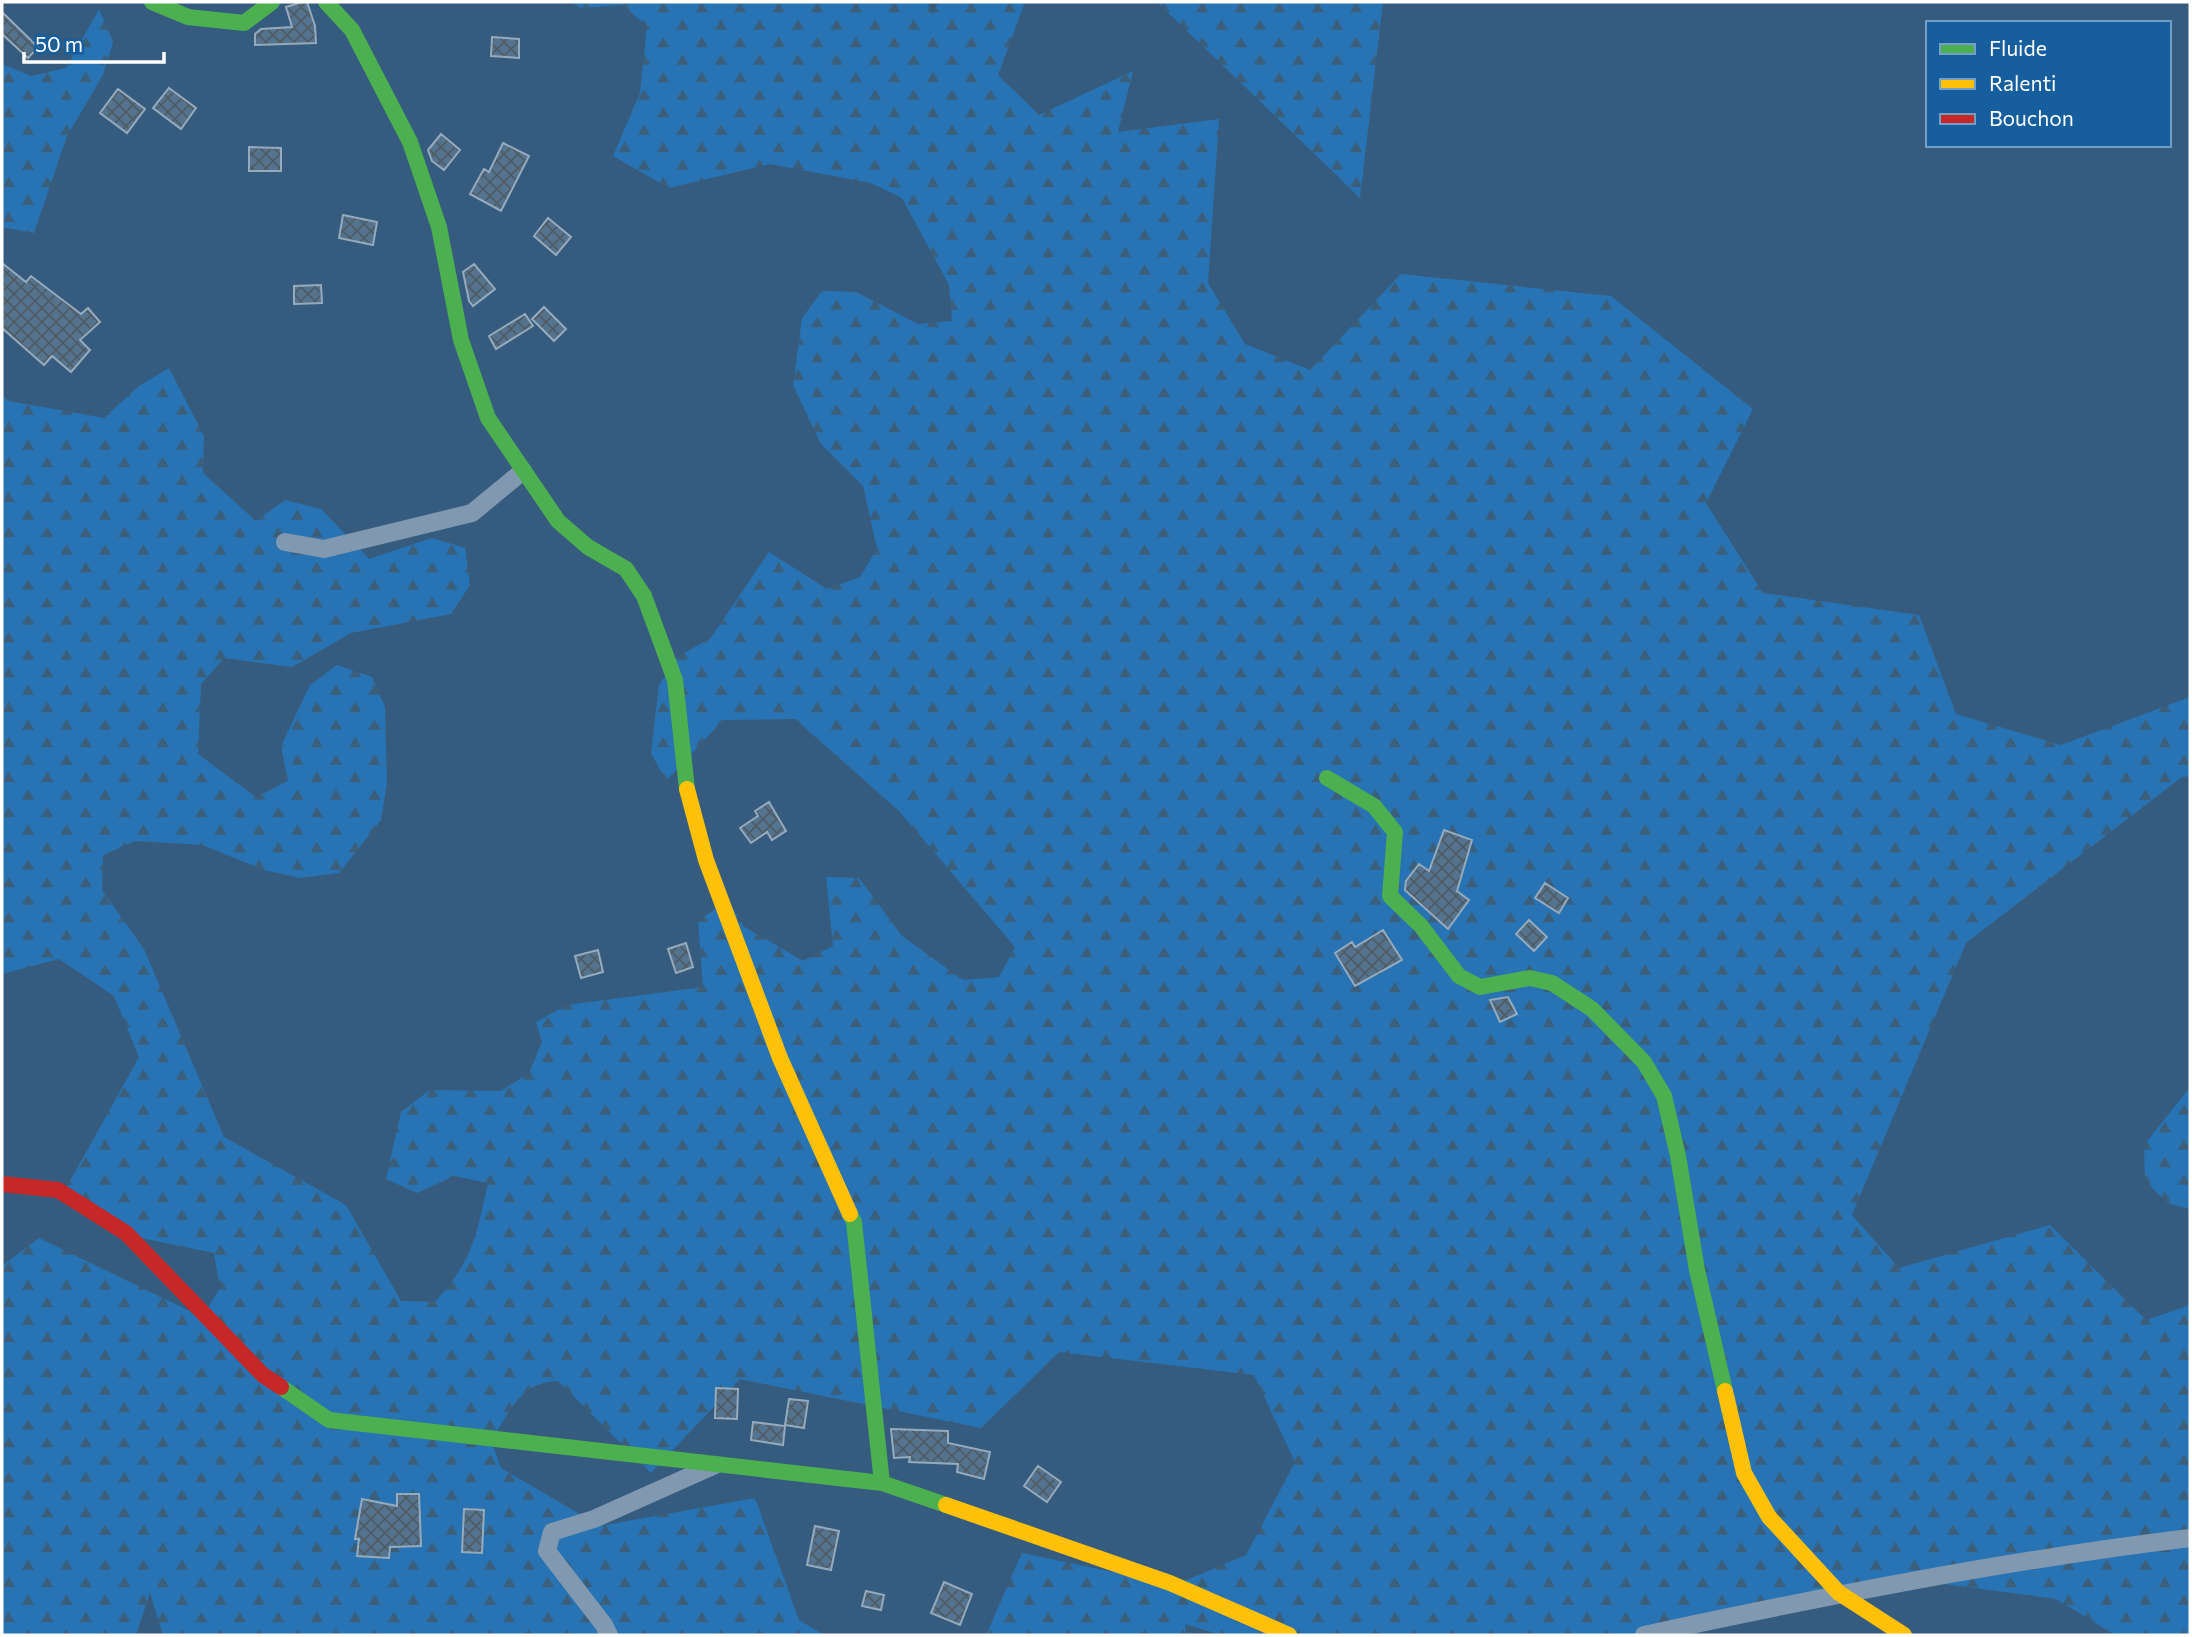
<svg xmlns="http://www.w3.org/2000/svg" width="2192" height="1637" font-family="Commissioner,sans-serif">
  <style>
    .forest { fill: url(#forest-firs) }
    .building { fill: url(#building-cross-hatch); stroke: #95aabd; stroke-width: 2 }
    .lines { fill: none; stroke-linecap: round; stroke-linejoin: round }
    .street { stroke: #8099b0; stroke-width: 18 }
    .fast { stroke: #4caf50; stroke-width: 16 }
    .slow { stroke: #ffc107; stroke-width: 16 }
    .jam { stroke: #c62828; stroke-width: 16 }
  </style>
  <defs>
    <pattern id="forest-firs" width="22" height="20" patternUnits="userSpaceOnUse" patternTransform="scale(1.75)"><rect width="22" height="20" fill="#2773b3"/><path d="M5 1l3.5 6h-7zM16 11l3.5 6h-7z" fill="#3b5e7a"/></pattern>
    <pattern id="building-cross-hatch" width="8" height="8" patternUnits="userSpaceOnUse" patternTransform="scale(1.75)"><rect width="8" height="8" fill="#54738e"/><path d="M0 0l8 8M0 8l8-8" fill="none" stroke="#4f5c66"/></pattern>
  </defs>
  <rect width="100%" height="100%" fill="#355c7f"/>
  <!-- forest -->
  <path class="forest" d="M 570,2 L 927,2 L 933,15 L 938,2 L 1025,2 L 998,75 L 1039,115 L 1133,71 L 1118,132 L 1219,119 L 1208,283 L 1245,344 L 1310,370 L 1401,274 L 1611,296 L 1753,409 L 1706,503 L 1763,593 L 1919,615 L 1956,714 L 2061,745 L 2190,697 L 2190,776 L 2182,777 L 1966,943 L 1852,1215 L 1899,1268 L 2050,1225 L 2146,1320 L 2190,1305 L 2190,1635 L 2115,1635 L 2056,1599 L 1929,1582 L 1662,1635 L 1221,1635 L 1185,1624 L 1186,1635 L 986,1635 L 1022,1553 L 1175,1585 L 1246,1555 L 1295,1462 L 1254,1375 L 1059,1352 L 981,1428 L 740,1379 L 651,1473 L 558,1381 C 520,1382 511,1411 491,1440 L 501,1468 L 600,1526 L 755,1498 L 799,1620 L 824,1635 L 163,1635 L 150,1593 L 136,1635 L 2,1635 L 2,1266 L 39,1238 L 202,1317 L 220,1288 L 214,1253 L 131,1236 L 64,1192 L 139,1057 L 114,996 L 59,959 L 2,974 L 2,396 L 9,401 L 104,418 L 139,386 L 169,368 L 204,436 L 203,473 L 256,521 L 285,500 L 321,509 L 369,559 L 432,538 L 465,548 L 470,585 L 451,614 L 351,633 L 292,667 L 224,658 L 201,684 L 198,754 L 256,797 L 288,781 L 281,746 L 310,685 L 337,665 L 372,677 L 385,707 L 387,784 L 381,820 L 339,873 L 300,878 L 264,870 L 202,845 L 135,841 L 103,855 L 102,890 L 144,949 L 224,1137 L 346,1205 L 401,1301 L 435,1302 C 473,1260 476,1237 488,1183 L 454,1176 L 417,1193 L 386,1179 L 401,1112 L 430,1090 L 501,1091 L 529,1073 L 542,1042 L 536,1022 L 567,1005 L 703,987 L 698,921 L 728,900 L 743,926 L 803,961 L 833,946 L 826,877 L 859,878 L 902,936 L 963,980 L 999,977 L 1015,947 L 899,811 L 795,719 L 723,720 L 666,781 L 651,753 L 659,685 L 678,656 L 710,639 L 769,552 L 827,589 L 860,577 L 877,549 L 863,486 L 821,444 L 793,385 L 802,318 L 822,291 L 856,292 L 918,324 L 952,321 L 949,285 L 902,198 L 871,183 L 770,164 L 669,188 L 613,156 L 640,93 L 647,26 L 622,5 L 582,8 Z
    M 1157,2 L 1383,2 L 1360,198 Z
    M 99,9 L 113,42 L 103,75 L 67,136 L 34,233 L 2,227 L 2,64 L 31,76 L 66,68 Z
    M 2190,1087 L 2190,1209 L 2167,1203 L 2145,1180 L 2144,1145 Z"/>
  <!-- building -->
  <path class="building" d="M 302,2 L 307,2 L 315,26 L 316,43 L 255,45 L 255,34 L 261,29 L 292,27 L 286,7 Z
    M 2,12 L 38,47 L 28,58 L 2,34 Z
    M 492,37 L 519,39 L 519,58 L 491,56 Z
    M 169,88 L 196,108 L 181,129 L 153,108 Z
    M 118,89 L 145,109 L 127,133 L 100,113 Z
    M 441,134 L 460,150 L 444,170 L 432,161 L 428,150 Z
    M 503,143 L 529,156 L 501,211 L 470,194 L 484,169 L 489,172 Z
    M 249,147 L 281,148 L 281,171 L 249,171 Z
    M 343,215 L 377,222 L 373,245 L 339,238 Z
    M 548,218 L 571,237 L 556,255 L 534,236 Z
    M 2,263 L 26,282 L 31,276 L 81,314 L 88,308 L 100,322 L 80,340 L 90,350 L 71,372 L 52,356 L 44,365 L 2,328 Z
    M 474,264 L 495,289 L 473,306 L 469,301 L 463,272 Z
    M 321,285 L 322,303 L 294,304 L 294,286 Z
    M 544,307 L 566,329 L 554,341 L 532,319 Z
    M 525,314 L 533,326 L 496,349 L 489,336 Z
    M 769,802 L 786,831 L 772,840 L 767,832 L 751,843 L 740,828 L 758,816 L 755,811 Z
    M 1444,830 L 1472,840 L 1457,891 L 1469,900 L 1448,929 L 1405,890 L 1406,881 L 1419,864 L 1429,871 Z
    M 1545,883 L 1568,898 L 1559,913 L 1535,898 Z
    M 1529,920 L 1547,937 L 1534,951 L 1516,934 Z
    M 1383,930 L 1402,960 L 1355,986 L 1335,953 L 1352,942 L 1355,947 Z
    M 686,943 L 693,967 L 676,973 L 668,949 Z
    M 598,950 L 603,972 L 581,978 L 575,956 Z
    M 1508,997 L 1517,1014 L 1500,1022 L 1490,1000 Z
    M 716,1388 L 738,1389 L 737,1419 L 715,1418 Z
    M 789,1399 L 808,1401 L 804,1428 L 785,1425 Z
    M 753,1422 L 785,1426 L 783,1445 L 751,1440 Z
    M 891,1429 L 948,1431 L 948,1443 L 990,1452 L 984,1479 L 957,1472 L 958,1464 L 909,1462 L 910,1457 L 894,1458 Z
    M 1038,1466 L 1061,1482 L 1047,1502 L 1024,1486 Z
    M 397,1494 L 419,1494 L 421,1546 L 390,1547 L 389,1558 L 357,1556 L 359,1539 L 355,1539 L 362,1499 L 397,1506 Z
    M 464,1509 L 484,1510 L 482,1553 L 462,1552 Z
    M 815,1526 L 839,1531 L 831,1570 L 807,1565 Z
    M 944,1582 L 972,1594 L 960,1625 L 931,1613 Z
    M 866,1591 L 884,1595 L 881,1610 L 862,1606 Z"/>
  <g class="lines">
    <!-- street -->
    <path class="street" d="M 285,542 L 324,549 L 472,513 L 523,471
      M 609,1635 L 604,1625 L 547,1551 L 552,1532 L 594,1519 L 715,1465
      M 1644,1635 C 1825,1596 2007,1560 2190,1538"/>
    <!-- fast -->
    <path class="fast" d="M 152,2 L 188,17 L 244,23 L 272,2
      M 326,2 L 352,30 L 410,142 L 439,227 L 461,340 L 488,418 L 558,521 L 588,547 L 626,569 L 644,596 L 675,680 L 687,789
      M 1327,778 L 1374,806 L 1395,832 L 1390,896 L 1421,926 L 1459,976 L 1480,987 L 1530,978 L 1552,983 L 1592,1009 L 1644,1062 L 1664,1096 L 1678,1156 L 1697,1270 L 1725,1391
      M 850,1214 L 854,1222 L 882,1483
      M 281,1387 L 329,1420 L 882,1483 L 946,1505"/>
    <!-- slow -->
    <path class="slow" d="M 687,789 L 706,860 L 780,1058 L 850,1214
      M 1725,1391 L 1744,1473 L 1769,1517 L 1839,1593 L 1904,1635
      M 946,1505 L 1170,1583 L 1289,1635"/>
    <!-- jam -->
    <path class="jam" d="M 2,1184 L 58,1190 L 126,1233 L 263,1375 L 281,1387"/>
  </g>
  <!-- border -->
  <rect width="2192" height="1637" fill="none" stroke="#ffffff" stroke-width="7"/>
  <!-- legend -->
  <rect x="1926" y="21" width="245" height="126" fill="#165e9e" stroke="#739ec5" stroke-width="2"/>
  <rect x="1940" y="44" width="35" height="10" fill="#4caf50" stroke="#739ec5" stroke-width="2"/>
  <text x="1989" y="56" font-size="21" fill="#ffffff">Fluide</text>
  <rect x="1940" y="79" width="35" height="10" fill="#ffc107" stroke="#739ec5" stroke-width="2"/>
  <text x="1989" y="91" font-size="21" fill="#ffffff">Ralenti</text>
  <rect x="1940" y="114" width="35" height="10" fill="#c62828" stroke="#739ec5" stroke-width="2"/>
  <text x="1989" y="126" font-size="21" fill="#ffffff">Bouchon</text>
  <!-- scale -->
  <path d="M24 52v10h140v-10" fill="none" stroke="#ffffff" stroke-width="3.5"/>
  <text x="35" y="52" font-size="21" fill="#ffffff" stroke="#165e9e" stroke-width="5" paint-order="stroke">50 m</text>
</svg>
